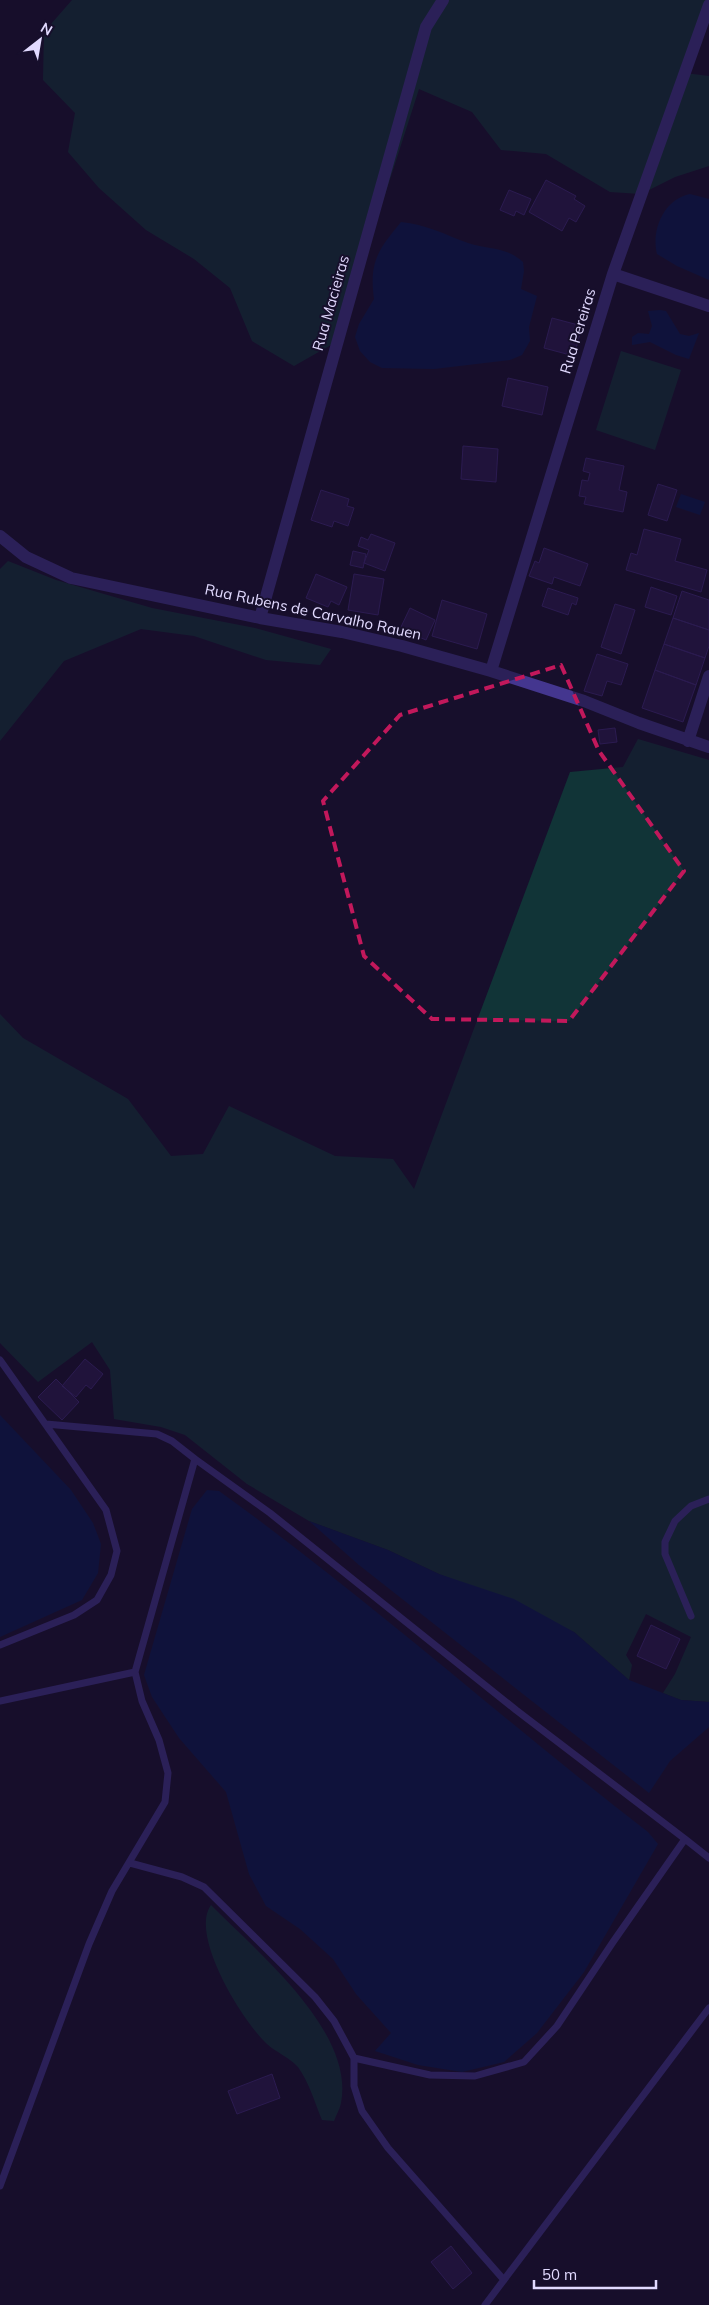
<svg xmlns="http://www.w3.org/2000/svg" width="709" height="2305" font-family="Mulish,sans-serif">
  <style>
    .green { fill: #113437 }
    .water { fill: #06184e }
    .building { fill: #2a194f; stroke: #432a7c }
    .lines { fill: none; stroke-linecap: round; stroke-linejoin: round }
    .service { stroke: #44368f; stroke-width: 7 }
    .minor { stroke: #44368f; stroke-width: 12 }
    .marked { fill: none; stroke: #c2185b; stroke-width: 4; stroke-dasharray: 10 6; stroke-linejoin: round }
    .labels { text-anchor: middle; stroke-width: 4; stroke-linejoin: round; paint-order: stroke }
    .street-label { font-size: 15px; fill: #e2daff; stroke: #170f2c }
  </style>
  <rect width="100%" height="100%" fill="#170f2c"/>
  <!-- green -->
  <path class="green" d="M 72,0 L 707,0 L 685,73 L 709,76 L 709,166 L 675,177 L 641,194 L 610,192 L 546,154 L 501,150 L 472,112 L 419,89 L 338,341 L 294,366 L 252,341 L 230,288 L 194,259 L 146,230 L 99,188 L 68,152 L 75,113 L 43,80 L 44,32 Z
    M 621,351 L 681,370 L 655,450 L 596,430 Z
    M 8,561 L 56,580 L 152,608 L 255,628 L 331,649 L 320,665 L 266,660 L 194,636 L 141,629 L 64,661 L 0,741 L 0,569 Z
    M 638,739 L 709,760 L 709,1702 L 681,1700 L 663,1693 L 675,1674 L 691,1637 L 646,1614 L 626,1655 L 632,1665 L 629,1680 L 574,1632 L 439,1574 L 388,1550 L 309,1521 L 247,1484 L 185,1435 L 161,1427 L 114,1419 L 110,1370 L 92,1342 L 38,1382 L 0,1343 L 0,1014 L 23,1038 L 128,1099 L 171,1156 L 203,1154 L 229,1106 L 335,1156 L 393,1159 L 414,1189 L 570,772 L 623,767 Z
    M 211,1905 C 256,1951 355,2031 341,2103 C 340,2109 336,2115 334,2121 L 322,2120 C 315,2103 309,2082 298,2067 C 289,2057 277,2053 267,2044 C 243,2022 189,1935 211,1905 Z"/>
  <!-- water -->
  <path class="water" d="M 690,194 L 709,199 L 709,280 L 677,266 L 657,254 C 651,230 664,199 690,194 Z
    M 401,222 C 425,224 446,235 468,243 C 489,250 505,246 523,262 L 524,271 L 521,289 L 537,296 L 529,327 L 530,341 L 522,355 L 510,360 L 434,369 L 382,368 L 370,362 L 360,351 L 355,337 L 359,324 L 374,299 C 369,262 378,250 401,222 Z
    M 660,310 L 666,311 L 680,334 L 689,336 L 699,333 L 689,359 L 676,355 L 650,342 L 632,345 L 632,337 L 638,333 L 649,334 L 652,326 L 648,311 Z
    M 681,494 L 705,502 L 700,515 L 676,507 Z
    M 0,1415 L 71,1490 L 93,1523 L 101,1544 L 98,1573 L 82,1600 L 0,1637 Z
    M 207,1490 L 219,1491 C 368,1598 504,1721 648,1832 L 658,1844 L 584,1972 L 537,2033 L 504,2062 L 462,2072 L 418,2065 L 375,2051 L 391,2033 L 356,1994 L 333,1959 L 300,1929 L 266,1906 L 249,1874 L 226,1792 L 179,1738 L 152,1697 L 144,1675 L 192,1509 Z
    M 309,1521 L 388,1550 L 439,1574 L 514,1599 L 574,1632 L 629,1680 L 681,1700 L 709,1702 L 709,1727 L 670,1761 L 649,1793 L 359,1565 Z"/>
  <!-- building -->
  <path class="building" d="M 546,180 L 576,196 L 574,199 L 585,206 L 576,222 L 569,218 L 562,231 L 529,212 Z
    M 509,190 L 531,199 L 524,215 L 516,211 L 514,216 L 500,210 Z
    M 552,318 L 582,326 L 574,356 L 544,348 Z
    M 508,378 L 548,387 L 542,415 L 502,406 Z
    M 463,446 L 498,449 L 496,482 L 461,479 Z
    M 586,458 L 624,466 L 619,490 L 627,492 L 623,512 L 584,504 L 586,497 L 579,496 L 582,480 L 588,481 L 590,473 L 583,471 Z
    M 658,484 L 677,490 L 667,521 L 648,515 Z
    M 321,490 L 349,499 L 347,506 L 354,508 L 348,526 L 334,521 L 332,527 L 311,520 Z
    M 644,529 L 681,539 L 675,561 L 707,570 L 701,592 L 626,570 L 631,553 L 637,555 Z
    M 371,534 L 395,543 L 385,571 L 364,563 L 369,550 L 358,546 L 361,537 L 368,540 Z
    M 544,548 L 588,564 L 580,586 L 554,577 L 552,584 L 529,576 L 535,561 L 539,563 Z
    M 353,551 L 366,554 L 363,568 L 350,565 Z
    M 316,574 L 347,587 L 339,605 L 331,601 L 328,607 L 306,598 Z
    M 354,574 L 384,579 L 378,615 L 348,610 Z
    M 651,587 L 677,596 L 671,615 L 645,607 Z
    M 548,588 L 578,598 L 576,605 L 572,603 L 568,615 L 542,606 Z
    M 682,591 L 709,600 L 709,630 L 673,618 Z
    M 442,600 L 487,614 L 477,649 L 432,636 Z
    M 615,604 L 635,610 L 621,654 L 601,647 Z
    M 410,608 L 435,620 L 426,640 L 400,629 Z
    M 673,618 L 709,630 L 709,646 L 705,658 L 664,644 Z
    M 664,644 L 705,658 L 696,685 L 655,670 Z
    M 597,654 L 628,664 L 621,685 L 607,681 L 602,696 L 584,691 Z
    M 655,670 L 696,685 L 683,722 L 642,708 Z
    M 615,728 L 617,742 L 600,744 L 598,730 Z
    M 85,1359 L 103,1374 L 91,1389 L 86,1385 L 76,1397 L 62,1386 Z
    M 56,1379 L 79,1402 L 62,1420 L 38,1397 Z
    M 651,1625 L 680,1639 L 666,1669 L 637,1656 Z
    M 272,2074 L 280,2098 L 237,2114 L 228,2091 Z
    M 451,2246 L 472,2273 L 453,2289 L 431,2262 Z"/>
  <g class="lines">
    <!-- service -->
    <path class="service" d="M 0,1360 L 106,1510 L 117,1551 L 111,1575 L 97,1600 L 74,1615 L 0,1645
      M 46,1424 L 157,1434 L 172,1441 L 195,1459
      M 691,1616 L 665,1554 L 665,1542 L 675,1521 L 691,1506 L 709,1499
      M 0,1701 L 135,1672
      M 130,1863 L 182,1877 L 204,1887 L 315,1997 L 334,2021 L 354,2058 L 354,2086 L 362,2111 L 388,2148 L 504,2280
      M 354,2058 L 430,2075 L 475,2076 L 524,2062 L 557,2026 L 613,1942 L 685,1839 L 709,1858
      M 0,2186 L 89,1944 L 112,1891 L 165,1802 L 168,1773 L 159,1740 L 142,1701 L 135,1672 L 195,1459 L 270,1513 L 516,1710 L 685,1839
      M 485,2305 L 709,2008"/>
    <!-- minor -->
    <path class="minor" d="M 613,274 L 709,306
      M 0,536 L 26,557 L 71,578 L 260,618 L 342,632 L 402,646 L 491,671 L 584,701 L 639,723 L 709,747
      M 260,618 L 426,27 L 443,0
      M 491,671 L 613,274 L 709,5
      M 688,741 L 709,676"/>
  </g>
  <!-- marked area -->
  <path d="M0 0H709V2305H0ZM 561,665 L 599,751 L 684,871 L 569,1021 L 432,1019 L 364,956 L 323,801 L 400,715 Z" fill="#170f2c" fill-opacity=".55" fill-rule="evenodd"/>
  <path class="marked" d="M 561,665 L 599,751 L 684,871 L 569,1021 L 432,1019 L 364,956 L 323,801 L 400,715 Z"/>
  <g class="labels">
    <!-- street labels -->
    <g class="street-label">
      <text transform="translate(331 303) rotate(-74)" y="5">Rua Macieiras</text>
      <text transform="translate(578 331) rotate(-73)" y="5">Rua Pereiras</text>
      <text transform="translate(313 612) rotate(12)" y="5">Rua Rubens de Carvalho Rauen</text>
    </g>
  </g>
  <!-- north arrow -->
  <g transform="translate(40 40) rotate(31)" stroke="#170f2c" stroke-width="4" paint-order="stroke">
  <path d="M0-4L9 19L0 12L-9 19Z" fill="#e2daff"/>
  <text y="-8" font-size="14" font-weight="bold" text-anchor="middle" fill="#e2daff">N</text>
  </g>
  <!-- scale -->
  <path d="M534 2280v8h122v-8" fill="none" stroke="#e2daff" stroke-width="2.5"/>
  <text x="542" y="2280" font-size="15" fill="#e2daff" stroke="#170f2c" stroke-width="4" paint-order="stroke">50 m</text>
</svg>
